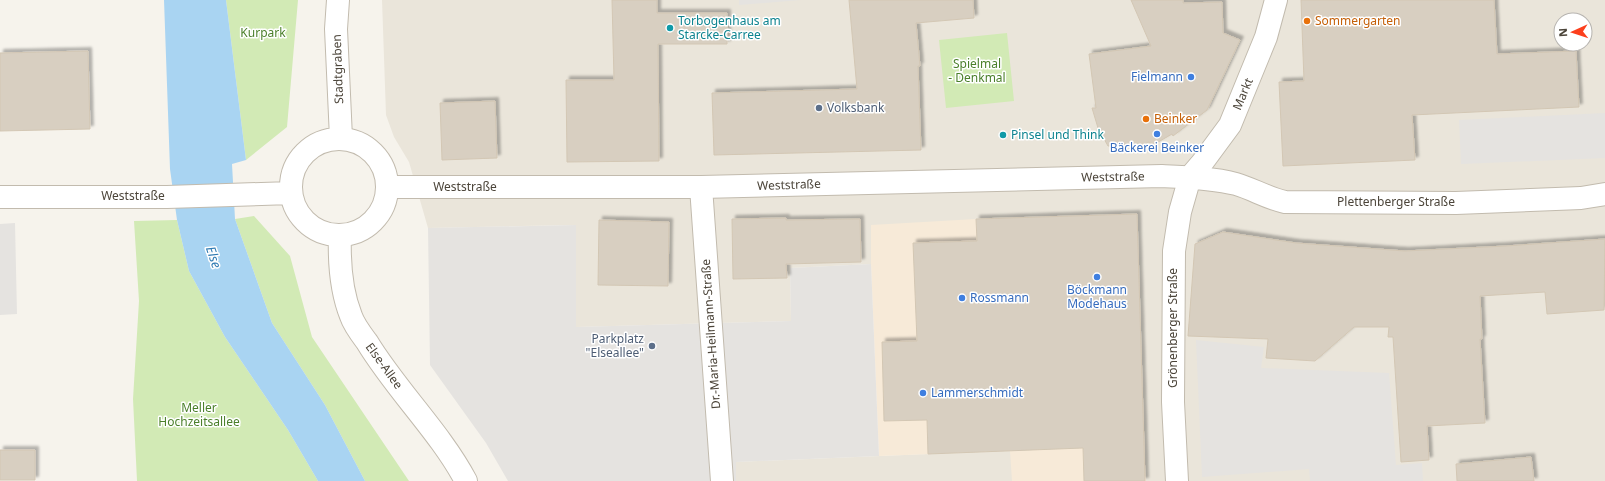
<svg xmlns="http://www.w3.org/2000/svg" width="1605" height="481" font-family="'Noto Sans',sans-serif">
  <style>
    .residential { fill: #eae5da; fill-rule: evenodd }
    .commercial { fill: #f7ead8 }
    .green { fill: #d2eab5 }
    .parking { fill: #e5e3e0 }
    .water { fill: #a9d4f2 }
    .building { fill: #d8cfc1; stroke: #d3c7b4; filter: url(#shadow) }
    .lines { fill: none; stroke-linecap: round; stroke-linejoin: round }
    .minor-casing { stroke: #c2bbae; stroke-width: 24 }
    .tertiary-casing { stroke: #c2bbae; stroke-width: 24 }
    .minor { stroke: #fff; stroke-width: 22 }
    .tertiary { stroke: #fff; stroke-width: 22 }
    .food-dot { fill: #e8710a; stroke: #fff; stroke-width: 1.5 }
    .culture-dot { fill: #0f9aa8; stroke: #fff; stroke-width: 1.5 }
    .shop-dot { fill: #3f7fe0; stroke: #fff; stroke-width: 1.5 }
    .service-dot { fill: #5c6f8a; stroke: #fff; stroke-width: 1.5 }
    .labels { text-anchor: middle; stroke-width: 3; stroke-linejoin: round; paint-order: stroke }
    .culture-label { font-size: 12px; fill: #0d838f; stroke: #fff; text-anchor: start }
    .food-label { font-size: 12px; fill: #c56008; stroke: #fff; text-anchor: start }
    .park-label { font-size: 12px; fill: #4a7f2a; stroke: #fff }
    .street-label { font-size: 12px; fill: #4b4439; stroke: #fff }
    .shop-label { font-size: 12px; fill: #366cbe; stroke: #fff }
    .service-label { font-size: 12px; fill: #4e5e75; stroke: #fff; text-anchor: start }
    .water-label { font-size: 13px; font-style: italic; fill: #2e7ab2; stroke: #fff }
  </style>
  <defs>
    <filter id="shadow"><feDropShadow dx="3.5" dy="-3.5" stdDeviation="1" flood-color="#0004"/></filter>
  </defs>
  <rect width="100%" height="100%" fill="#f6f3ec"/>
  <!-- residential -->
  <path class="residential" d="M 382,0 L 1605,0 L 1605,481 L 736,481 L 735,462 L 928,454 L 871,225 L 871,264 L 790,268 L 791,321 L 576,327 L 575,225 L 428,228 L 409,162 L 394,137 L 386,115 ZM 1561,20 L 1585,20 L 1585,44 L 1561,44 Z"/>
  <!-- commercial -->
  <path class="commercial" d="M 1137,214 L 1146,481 L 1012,481 L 1010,451 L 879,456 L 871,264 L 871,225 L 976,219 Z"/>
  <!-- green -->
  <path class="green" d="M 226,0 L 298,0 L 287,127 L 246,160 Z
    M 1007,33 L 1014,101 L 946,108 L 939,40 Z
    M 254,216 L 290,256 L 312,337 L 409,481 L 365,481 L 325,405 L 272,323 L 235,219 Z
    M 177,220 L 189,271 L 225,337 L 288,430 L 318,481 L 137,481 L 133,399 L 139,301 L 134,221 Z"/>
  <!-- parking -->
  <path class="parking" d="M 739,0 L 801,0 L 739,5 Z
    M 1605,113 L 1605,158 L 1461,164 L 1459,120 Z
    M 15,223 L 17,314 L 0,315 L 0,224 Z
    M 576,225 L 576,327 L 791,321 L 790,268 L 871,264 L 879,456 L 736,462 L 736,481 L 508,481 L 486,443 L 430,365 L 428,228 Z
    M 1196,340 L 1264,347 L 1261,368 L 1389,373 L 1396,465 L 1422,463 L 1423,481 L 1310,481 L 1309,469 L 1202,477 Z"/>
  <!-- water -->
  <path class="water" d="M 164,0 L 226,0 L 246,160 L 232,164 L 235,219 L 272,323 L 325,405 L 365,481 L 318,481 L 288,430 L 225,337 L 189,271 L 177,220 L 170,169 Z"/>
  <!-- building -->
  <path class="building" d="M 612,0 L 657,0 L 657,13 L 727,13 L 727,44 L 658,44 L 659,161 L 567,162 L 566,80 L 614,80 Z
    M 849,0 L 973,0 L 974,18 L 916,23 L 920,66 L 918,66 L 921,150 L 714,155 L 712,93 L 857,89 Z
    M 1131,0 L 1183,0 L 1183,3 L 1222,2 L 1223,33 L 1240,40 L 1207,110 L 1173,136 L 1172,134 L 1153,145 L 1149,142 L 1132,150 L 1129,146 L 1108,146 L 1098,128 L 1092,108 L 1096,108 L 1089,54 L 1151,46 Z
    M 1301,0 L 1494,0 L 1497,54 L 1576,51 L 1579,107 L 1412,115 L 1415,160 L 1283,166 L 1279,82 L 1304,81 Z
    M 88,51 L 90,129 L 0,131 L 0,53 Z
    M 495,101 L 497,158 L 442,160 L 440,103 Z
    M 1137,214 L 1145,481 L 1084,481 L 1083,448 L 928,454 L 927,420 L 884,421 L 882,342 L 917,341 L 913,243 L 977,241 L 976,219 Z
    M 786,218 L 786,220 L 860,219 L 861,262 L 786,264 L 787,278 L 733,279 L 732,219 Z
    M 599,220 L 669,222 L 668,286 L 598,285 Z
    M 1223,232 L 1296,243 L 1405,251 L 1506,246 L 1605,239 L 1604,310 L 1547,314 L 1545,292 L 1480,296 L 1482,339 L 1480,339 L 1485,423 L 1427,426 L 1429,460 L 1401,462 L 1393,337 L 1388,337 L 1389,327 L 1354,327 L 1315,361 L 1266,358 L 1268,339 L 1188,336 L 1195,244 Z
    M 0,450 L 35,450 L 35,480 L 0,480 Z
    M 1531,457 L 1534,481 L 1457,481 L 1456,464 Z"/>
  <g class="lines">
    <!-- minor casing -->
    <g class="minor-casing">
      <path id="minor" d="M 388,187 L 701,187 L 1162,176 C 1185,177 1214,178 1236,184 C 1253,189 1267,198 1285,202 L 1456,203 L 1581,198 L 1605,194
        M 701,187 L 722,481
        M 1177,481 L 1173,402 L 1174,251 L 1180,212 L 1190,177 L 1202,163 L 1230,125 L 1266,37 L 1276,0"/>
    </g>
    <!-- tertiary casing -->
    <g class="tertiary-casing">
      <path id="tertiary" d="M 338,0 L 336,29 L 341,138
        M291 187a48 48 0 1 1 96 0a48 48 0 1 1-96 0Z
        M 0,197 L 167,197 L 291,193
        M 340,235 C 339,262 341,291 351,316 C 354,325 361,334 367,342 C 396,390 440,432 466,481"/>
    </g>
    <!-- minor -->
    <use href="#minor" class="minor"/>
    <!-- tertiary -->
    <use href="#tertiary" class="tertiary"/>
  </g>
  <!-- markers -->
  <g class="food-dot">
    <circle cx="1307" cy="21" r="4"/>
    <circle cx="1146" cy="119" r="4"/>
  </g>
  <g class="culture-dot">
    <circle cx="670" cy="28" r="4"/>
    <circle cx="1003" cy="135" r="4"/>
  </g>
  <g class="shop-dot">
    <circle cx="1191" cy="77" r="4"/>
    <circle cx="1157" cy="134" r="4"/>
    <circle cx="1097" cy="277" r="4"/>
    <circle cx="962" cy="298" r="4"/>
    <circle cx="923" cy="393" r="4"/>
  </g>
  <g class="service-dot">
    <circle cx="819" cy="108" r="4"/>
    <circle cx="652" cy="346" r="4"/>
  </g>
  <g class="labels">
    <!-- culture labels -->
    <g class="culture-label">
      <text x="678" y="25">Torbogenhaus am<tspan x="678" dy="14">Starcke-Carree</tspan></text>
      <text x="1011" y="139">Pinsel und Think</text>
    </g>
    <!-- food labels -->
    <g class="food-label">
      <text x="1315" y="25">Sommergarten</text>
      <text x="1154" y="123">Beinker</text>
    </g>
    <!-- park labels -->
    <g class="park-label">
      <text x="263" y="37">Kurpark</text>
      <text x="977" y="68">Spielmal<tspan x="977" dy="14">- Denkmal</tspan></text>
      <text x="199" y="412">Meller<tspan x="199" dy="14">Hochzeitsallee</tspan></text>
    </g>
    <!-- street labels -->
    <g class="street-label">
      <text transform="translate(338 69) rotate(-92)" y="4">Stadtgraben</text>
      <text transform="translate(1243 94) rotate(-67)" y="4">Markt</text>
      <text transform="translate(1113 177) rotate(-1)" y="4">Weststraße</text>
      <text transform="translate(789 185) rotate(-2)" y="4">Weststraße</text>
      <text x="465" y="191">Weststraße</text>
      <text x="133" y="200">Weststraße</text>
      <text x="1396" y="206">Plettenberger Straße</text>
      <text transform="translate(1173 328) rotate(-90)" y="4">Grönenberger Straße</text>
      <text transform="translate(711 334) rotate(-94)" y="4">Dr.-Maria-Heilmann-Straße</text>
      <text transform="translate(384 366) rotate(54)" y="4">Else-Allee</text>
    </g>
    <!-- shop labels -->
    <g class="shop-label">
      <text x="1183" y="81" text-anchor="end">Fielmann</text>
      <text x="1157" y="152">Bäckerei Beinker</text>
      <text x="1097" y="294">Böckmann<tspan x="1097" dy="14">Modehaus</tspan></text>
      <text x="970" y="302" text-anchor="start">Rossmann</text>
      <text x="931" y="397" text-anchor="start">Lammerschmidt</text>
    </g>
    <!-- service labels -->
    <g class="service-label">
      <text x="827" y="112">Volksbank</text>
      <text x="644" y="343" text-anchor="end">Parkplatz<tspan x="644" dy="14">"Elseallee"</tspan></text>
    </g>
    <!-- water labels -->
    <g class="water-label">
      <text transform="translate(214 257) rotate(72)" y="5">Else</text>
    </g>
  </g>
  <!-- north arrow -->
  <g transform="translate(1573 32) rotate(267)"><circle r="19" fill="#ffffff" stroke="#b7b4b0"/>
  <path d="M0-3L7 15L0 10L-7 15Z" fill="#fc3f1d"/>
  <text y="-6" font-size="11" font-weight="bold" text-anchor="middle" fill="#4b4439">N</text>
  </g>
</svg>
